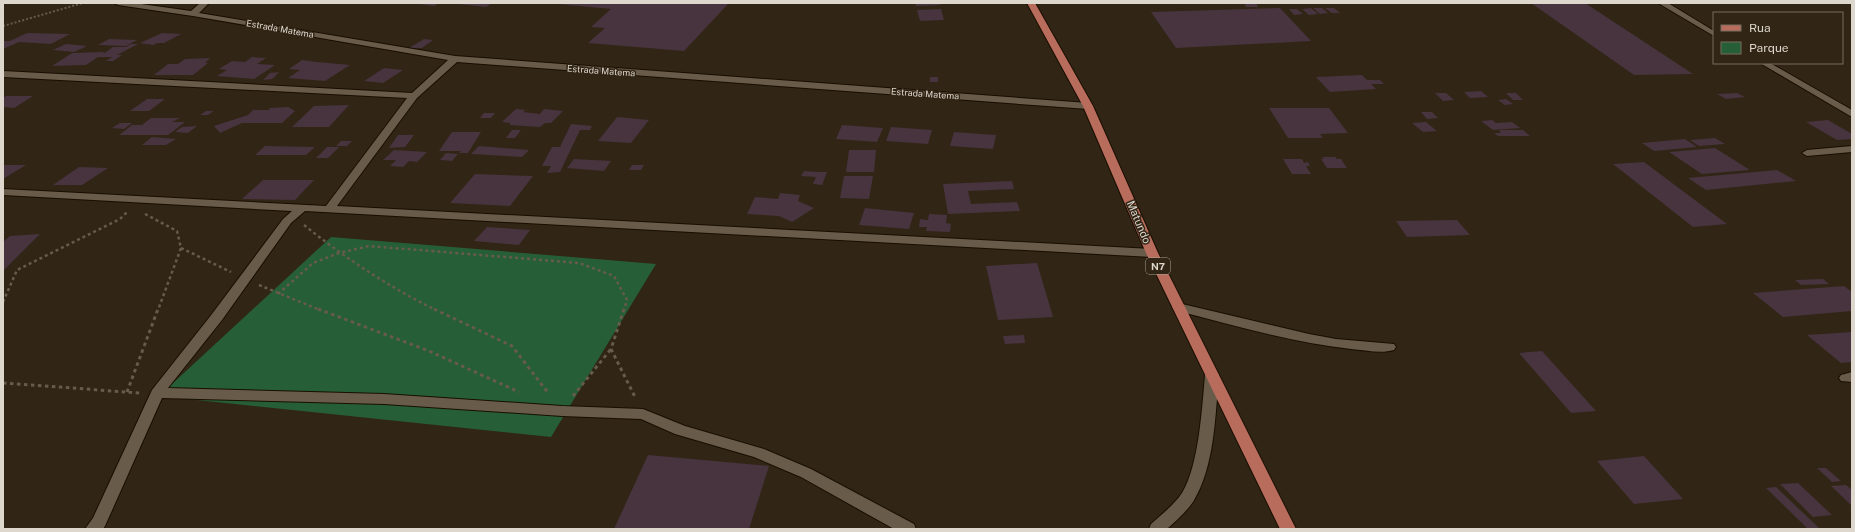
<svg xmlns="http://www.w3.org/2000/svg" width="1855" height="532" font-family="'Public Sans',sans-serif">
  <style>
    .green { fill: #265e37 }
    .building { fill: #47343f }
    .lines { fill: none; stroke-linecap: round; stroke-linejoin: round }
    .minor-casing { stroke: #180e01; stroke-width: 2 }
    .major-casing { stroke: #180e01; stroke-width: 2 }
    .path-far2 { stroke: #665b4d; stroke-width: 2; stroke-dasharray: 2 2; stroke-linecap: butt }
    .path-far1 { stroke: #665b4d; stroke-width: 2.5; stroke-dasharray: 3 3; stroke-linecap: butt }
    .path { stroke: #665b4d; stroke-width: 3; stroke-dasharray: 3.5 3.5; stroke-linecap: butt }
    .minor { fill: #685b49; fill-rule: evenodd }
    .major { fill: #b86c5c; fill-rule: evenodd }
    .labels { text-anchor: middle; stroke-width: 3; stroke-linejoin: round; paint-order: stroke }
    .far-street-label { font-size: 9px; fill: #ded7cd; stroke: #312515 }
    .shield { fill: #312515; stroke: #aaa296; stroke-width: 1 }
    .shield-label { font-size: 10px; font-weight: bold; fill: #ded7cd }
    .street-label { font-size: 11px; fill: #ded7cd; stroke: #312515 }
  </style>
  <rect width="100%" height="100%" fill="#312515"/>
  <!-- green -->
  <path class="green" d="M 331,237 L 656,264 L 551,437 L 159,396 Z"/>
  <!-- building -->
  <path class="building" d="M 413,3 L 439,3 L 434,6 Z
    M 450,3 L 492,3 L 486,7 Z
    M 548,3 L 729,3 L 684,51 L 588,43 L 605,28 L 591,27 L 611,9 Z
    M 915,3 L 939,3 L 940,5 L 916,6 Z
    M 1244,3 L 1256,3 L 1258,7 L 1246,7 Z
    M 1531,3 L 1585,3 L 1693,74 L 1634,75 Z
    M 1280,8 L 1311,41 L 1176,48 L 1151,12 Z
    M 1311,8 L 1318,14 L 1309,15 L 1302,9 Z
    M 1313,8 L 1322,8 L 1328,13 L 1320,14 Z
    M 1325,8 L 1334,8 L 1340,13 L 1332,13 Z
    M 941,9 L 944,20 L 920,21 L 917,10 Z
    M 1289,9 L 1297,9 L 1303,14 L 1294,15 Z
    M 27,33 L 70,34 L 51,44 L 19,42 L 3,49 L 3,41 L 10,41 Z
    M 162,33 L 181,34 L 164,43 L 157,43 L 153,45 L 140,43 Z
    M 109,39 L 137,40 L 126,46 L 98,45 Z
    M 424,39 L 433,40 L 422,48 L 409,48 Z
    M 66,44 L 87,46 L 74,52 L 53,50 Z
    M 131,44 L 138,44 L 117,55 L 122,55 L 113,61 L 106,61 L 112,57 L 98,57 L 86,65 L 52,66 L 72,53 L 105,52 L 102,55 L 113,47 L 126,47 Z
    M 252,57 L 266,58 L 257,64 L 275,65 L 254,79 L 217,76 L 227,70 L 219,69 L 232,61 L 245,62 Z
    M 210,58 L 205,63 L 208,63 L 193,75 L 154,75 L 168,64 L 178,64 L 185,59 Z
    M 302,60 L 317,62 L 350,65 L 325,81 L 288,78 L 300,70 L 289,69 Z
    M 384,68 L 403,70 L 383,83 L 364,81 Z
    M 279,72 L 272,79 L 263,80 L 270,73 Z
    M 1362,75 L 1367,80 L 1380,80 L 1384,84 L 1371,84 L 1376,89 L 1330,92 L 1316,77 Z
    M 930,77 L 938,77 L 938,82 L 930,82 Z
    M 1481,91 L 1488,97 L 1470,98 L 1464,92 Z
    M 1435,93 L 1446,93 L 1454,100 L 1443,101 Z
    M 1506,93 L 1516,93 L 1523,100 L 1513,100 Z
    M 1737,93 L 1745,97 L 1726,99 L 1717,94 Z
    M 6,96 L 33,96 L 14,108 L 3,107 L 3,98 Z
    M 147,99 L 165,99 L 149,111 L 130,111 Z
    M 1506,99 L 1513,104 L 1505,105 L 1498,100 Z
    M 349,105 L 329,127 L 292,127 L 314,106 Z
    M 288,107 L 295,111 L 282,123 L 242,123 L 220,133 L 214,126 L 248,115 L 253,110 L 269,110 L 270,108 Z
    M 1269,108 L 1329,108 L 1348,133 L 1320,134 L 1323,138 L 1288,138 Z
    M 516,109 L 526,110 L 523,112 L 540,114 L 544,109 L 563,111 L 551,123 L 545,123 L 540,127 L 509,125 L 511,123 L 502,122 Z
    M 206,111 L 214,111 L 208,115 L 200,115 Z
    M 1421,112 L 1432,112 L 1438,118 L 1427,119 Z
    M 484,113 L 495,113 L 491,118 L 480,118 Z
    M 617,117 L 649,120 L 631,143 L 598,141 Z
    M 151,118 L 180,118 L 172,122 L 185,122 L 168,135 L 119,135 L 132,125 L 142,125 Z
    M 1492,120 L 1496,123 L 1512,122 L 1520,128 L 1493,130 L 1481,121 Z
    M 1828,120 L 1852,134 L 1852,139 L 1837,140 L 1806,122 Z
    M 1426,122 L 1437,131 L 1423,132 L 1412,123 Z
    M 120,123 L 132,123 L 124,129 L 112,128 Z
    M 571,124 L 592,126 L 590,130 L 580,130 L 560,172 L 547,173 L 551,166 L 542,166 L 552,147 L 560,147 Z
    M 842,125 L 883,128 L 877,142 L 836,139 Z
    M 197,126 L 188,133 L 175,132 L 182,127 Z
    M 891,127 L 932,130 L 928,144 L 886,141 Z
    M 512,130 L 521,130 L 515,138 L 506,138 Z
    M 1499,130 L 1523,130 L 1530,136 L 1498,136 L 1494,133 L 1501,133 Z
    M 452,132 L 481,132 L 468,153 L 459,153 L 461,151 L 439,151 Z
    M 954,132 L 996,135 L 993,149 L 950,146 Z
    M 398,135 L 414,135 L 405,147 L 389,148 Z
    M 152,137 L 176,139 L 166,145 L 142,145 Z
    M 1715,138 L 1725,144 L 1699,146 L 1690,140 Z
    M 1685,139 L 1697,147 L 1654,151 L 1642,143 Z
    M 341,141 L 352,141 L 347,146 L 336,146 Z
    M 265,146 L 315,147 L 306,155 L 255,155 Z
    M 479,146 L 529,150 L 522,157 L 471,154 Z
    M 327,147 L 339,147 L 328,158 L 316,158 Z
    M 1715,148 L 1750,170 L 1702,174 L 1669,152 Z
    M 394,150 L 427,152 L 417,162 L 409,161 L 403,167 L 390,166 L 396,160 L 383,160 Z
    M 849,150 L 876,150 L 874,172 L 846,172 Z
    M 446,153 L 458,154 L 452,161 L 440,160 Z
    M 1322,157 L 1335,157 L 1337,159 L 1341,159 L 1347,168 L 1327,168 L 1321,159 L 1324,159 Z
    M 574,159 L 611,161 L 604,171 L 567,168 Z
    M 1283,159 L 1302,159 L 1304,163 L 1308,162 L 1310,166 L 1306,166 L 1311,174 L 1292,174 Z
    M 1644,162 L 1727,224 L 1693,227 L 1613,164 Z
    M 3,165 L 26,165 L 3,179 Z
    M 632,165 L 644,165 L 641,170 L 629,170 Z
    M 79,167 L 108,168 L 82,185 L 53,185 Z
    M 1777,170 L 1796,181 L 1706,190 L 1688,178 Z
    M 804,171 L 818,172 L 827,172 L 822,185 L 813,184 L 816,177 L 801,176 Z
    M 475,174 L 533,176 L 510,206 L 450,203 Z
    M 844,176 L 873,176 L 869,199 L 840,198 Z
    M 263,180 L 314,180 L 295,200 L 242,199 Z
    M 1012,181 L 1014,189 L 968,191 L 971,204 L 1017,202 L 1020,211 L 948,214 L 943,184 Z
    M 780,193 L 800,195 L 798,201 L 814,208 L 792,222 L 779,216 L 747,214 L 755,197 L 778,199 Z
    M 865,208 L 914,213 L 909,229 L 859,225 Z
    M 929,214 L 947,215 L 946,223 L 951,224 L 950,232 L 926,231 L 927,227 L 919,227 L 920,219 L 928,220 Z
    M 1457,220 L 1470,235 L 1407,237 L 1396,221 Z
    M 487,227 L 530,230 L 519,245 L 474,241 Z
    M 40,234 L 3,271 L 3,242 L 10,236 Z
    M 1037,263 L 1053,317 L 998,320 L 986,266 Z
    M 1823,279 L 1829,284 L 1801,285 L 1795,280 Z
    M 1844,286 L 1852,292 L 1852,311 L 1783,317 L 1753,293 Z
    M 1852,332 L 1852,362 L 1841,363 L 1807,335 Z
    M 1024,335 L 1025,343 L 1005,344 L 1003,336 Z
    M 1542,351 L 1596,411 L 1571,413 L 1519,353 Z
    M 648,455 L 769,466 L 749,529 L 614,529 Z
    M 1644,456 L 1683,499 L 1634,504 L 1597,461 Z
    M 1817,468 L 1826,468 L 1841,481 L 1832,482 Z
    M 1798,483 L 1832,515 L 1813,517 L 1780,484 Z
    M 1846,485 L 1852,490 L 1852,506 L 1831,486 Z
    M 1776,487 L 1819,528 L 1808,529 L 1766,488 Z"/>
  <g class="lines">
    <!-- minor casing -->
    <g class="minor-casing">
      <path id="minor" d="M 114,3 L 134,3 L 191,11 L 200,3 L 209,3 L 199,13 L 455,56 L 1088,103 L 1093,106 L 1088,109 L 457,62 L 417,98 L 337,206 L 1152,249 L 1158,253 L 1152,257 L 305,211 L 291,223 L 222,320 L 168,388 L 384,394 L 562,406 L 643,409 L 685,426 L 764,449 L 811,469 L 914,524 L 916,529 L 894,529 L 801,477 L 754,457 L 675,434 L 641,419 L 562,416 L 384,404 L 162,398 L 105,526 L 103,529 L 85,529 L 93,518 L 152,390 L 212,314 L 283,219 L 292,211 L 3,195 L 3,189 L 326,206 L 407,98 L 3,77 L 3,71 L 412,93 L 448,60 L 193,16 L 118,5 Z
        M 1658,3 L 1668,3 L 1714,31 L 1714,36 Z
        M 1760,63 L 1770,63 L 1852,110 L 1852,117 Z
        M 1852,146 L 1852,152 L 1807,156 L 1802,153 L 1807,150 Z
        M 1178,303 L 1309,334 L 1336,339 L 1394,344 L 1396,347 L 1394,350 C 1381,354 1364,350 1351,349 C 1291,342 1232,325 1174,310 L 1172,307 L 1174,304 Z
        M 1212,370 L 1217,372 L 1219,375 C 1215,416 1215,466 1193,502 C 1186,512 1176,521 1167,529 L 1149,529 L 1151,524 C 1161,515 1174,505 1182,493 C 1199,465 1202,408 1205,375 L 1207,372 Z
        M 1852,372 L 1852,382 L 1841,381 L 1839,378 L 1841,375 Z"/>
    </g>
    <!-- major casing -->
    <g class="major-casing">
      <path id="major" d="M 1027,3 L 1035,3 L 1093,106 L 1158,253 L 1296,529 L 1280,529 L 1146,253 L 1083,106 Z"/>
    </g>
    <!-- path-far2 -->
    <path class="path-far2" d="M 3,26 L 83,3"/>
    <!-- path-far1 -->
    <path class="path-far1" d="M 145,214 L 177,231 L 181,248 L 158,310
      M 304,225 C 345,258 389,287 436,310
      M 181,248 L 231,272
      M 259,285 L 320,310
      M 278,294 L 313,263 L 339,253 L 369,246 L 579,263 L 614,276 L 627,300 L 624,310
      M 3,302 L 17,270 L 120,219 L 127,212"/>
    <!-- path -->
    <path class="path" d="M 318,309 L 429,351 L 519,392
      M 434,309 L 512,346 L 549,394
      M 624,309 L 611,349 L 636,399
      M 3,383 L 140,393
      M 127,392 L 158,309
      M 573,396 L 611,349"/>
    <!-- minor -->
    <use href="#minor" class="minor"/>
    <!-- major -->
    <use href="#major" class="major"/>
  </g>
  <g class="labels">
    <!-- far-street labels -->
    <g class="far-street-label">
      <text transform="translate(280 29) rotate(10)" y="3">Estrada Matema</text>
      <text transform="translate(601 71) rotate(4)" y="3">Estrada Matema</text>
      <text transform="translate(925 94) rotate(4)" y="3">Estrada Matema</text>
    </g>
    <!-- shield labels -->
    <rect class="shield" x="1146" y="258" width="24" height="16" rx="3"/>
    <g class="shield-label">
      <text x="1158" y="270">N7</text>
    </g>
    <!-- street labels -->
    <g class="street-label">
      <text transform="translate(1139 222) rotate(67)" y="4">Matundo</text>
    </g>
  </g>
  <!-- border -->
  <rect width="1855" height="532" fill="none" stroke="#ded7cd" stroke-width="8"/>
  <!-- legend -->
  <rect x="1713" y="12" width="130" height="52" fill="#312515" stroke="#766c5f"/>
  <rect x="1721" y="25" width="20" height="6" fill="#b86c5c" stroke="#766c5f"/>
  <text x="1749" y="32" font-size="12" fill="#ded7cd">Rua</text>
  <rect x="1721" y="42" width="20" height="12" fill="#265e37" stroke="#766c5f"/>
  <text x="1749" y="52" font-size="12" fill="#ded7cd">Parque</text>
</svg>
